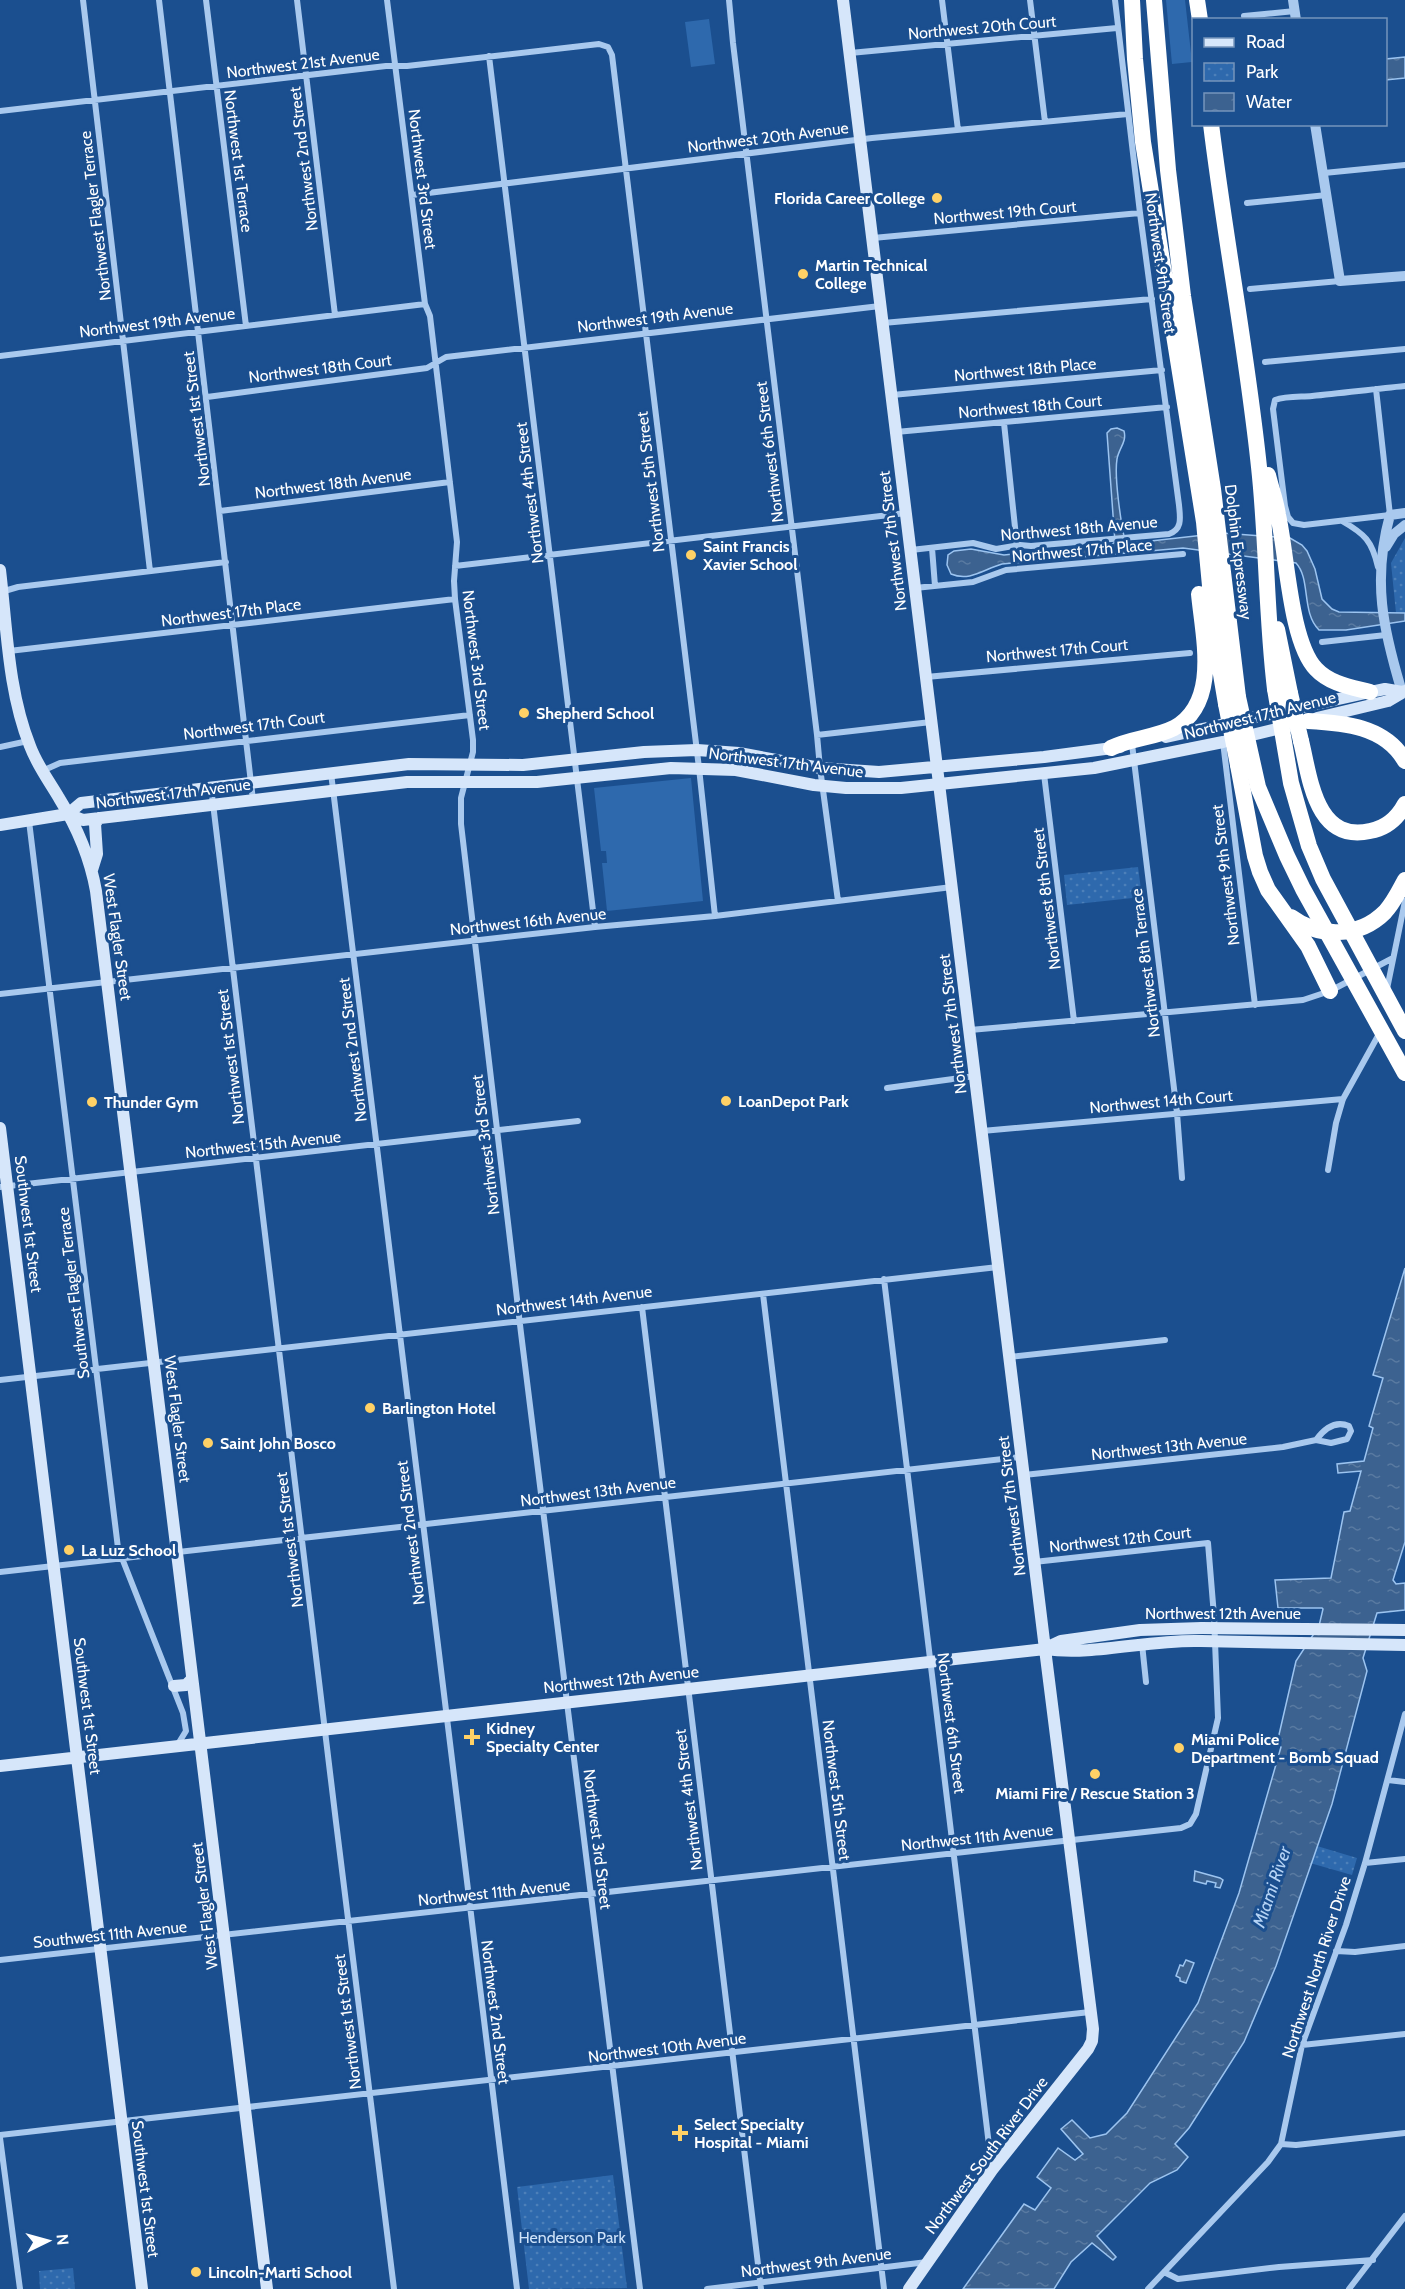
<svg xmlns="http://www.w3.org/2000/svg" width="1405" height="2289" font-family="Cabin,sans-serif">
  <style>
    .green { fill: #2e69ad }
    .park { fill: url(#park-dots) }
    .water { fill: url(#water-ripples); stroke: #9cc4f0; stroke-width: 1.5 }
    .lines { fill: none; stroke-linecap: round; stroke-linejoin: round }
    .minor { stroke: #a9c9ee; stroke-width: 6 }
    .tertiary { stroke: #a9c9ee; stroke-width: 10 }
    .secondary { stroke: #d6e6fa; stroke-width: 12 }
    .motorway { stroke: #fff; stroke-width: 16 }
    .secondary-bridge { stroke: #d6e6fa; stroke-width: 12 }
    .motorway-bridge { stroke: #fff; stroke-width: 16 }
    .poi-dot { fill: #ffd166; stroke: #1b4f8f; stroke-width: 2 }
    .labels { text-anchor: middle; stroke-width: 6; stroke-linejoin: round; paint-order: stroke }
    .street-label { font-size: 16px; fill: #fff; stroke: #1b4f8f }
    .poi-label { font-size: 16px; font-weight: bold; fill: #fff; stroke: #1b4f8f; text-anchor: start }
    .park-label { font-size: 16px; fill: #cfe3fa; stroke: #1b4f8f }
    .water-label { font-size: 18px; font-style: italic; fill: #b5d3f5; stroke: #1b4f8f }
  </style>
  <defs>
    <pattern id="park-dots" width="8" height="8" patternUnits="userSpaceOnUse" patternTransform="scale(1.5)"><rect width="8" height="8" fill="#2e69ad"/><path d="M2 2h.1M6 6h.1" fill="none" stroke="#4d80b9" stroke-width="1.8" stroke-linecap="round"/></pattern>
    <pattern id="water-ripples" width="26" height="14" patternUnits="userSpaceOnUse" patternTransform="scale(1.5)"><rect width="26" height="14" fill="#3c6290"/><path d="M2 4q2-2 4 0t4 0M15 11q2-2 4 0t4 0" fill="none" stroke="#597aa1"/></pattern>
  </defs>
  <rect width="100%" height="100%" fill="#1b4f8f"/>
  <!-- green -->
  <path class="green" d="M 1166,0 L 1185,0 L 1192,62 L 1172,64 Z
    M 709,19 L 715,64 L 691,67 L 685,22 Z
    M 691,778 L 703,901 L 607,911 L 602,863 L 607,863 L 606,851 L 601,851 L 594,788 Z"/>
  <!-- park -->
  <path class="park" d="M 1405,538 L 1405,613 L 1396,613 L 1391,563 Z
    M 1138,867 L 1142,897 L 1067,905 L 1064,875 Z
    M 1317,1846 L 1357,1858 L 1352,1875 L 1310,1863 Z
    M 613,2175 L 627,2288 L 529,2289 L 517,2187 Z
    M 73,2268 L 75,2289 L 40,2289 L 39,2271 Z"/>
  <!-- water -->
  <path class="water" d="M 1405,57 L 1405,78 L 1386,80 L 1386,59 Z
    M 1117,428 L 1124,431 C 1127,442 1119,448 1117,459 C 1114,477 1121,523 1125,541 L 1133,543 L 1222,533 L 1290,538 L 1302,545 L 1307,551 L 1315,569 L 1322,599 L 1332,609 L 1339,612 L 1405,613 L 1405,621 L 1346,630 L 1319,630 C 1301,612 1311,579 1296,563 L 1183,548 L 1002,564 C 984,569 970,582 951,574 L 947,565 L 948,555 L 954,551 L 971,549 L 1004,555 L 1112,544 L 1115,542 L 1107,433 L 1111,429 Z
    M 1405,1268 L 1405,1542 L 1393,1580 L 1396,1584 L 1405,1583 L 1405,1610 L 1377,1613 L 1363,1658 L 1367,1671 L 1332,1804 L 1276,1966 L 1244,2042 L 1189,2128 L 1175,2144 L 1188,2157 L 1177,2170 L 1150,2183 L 1097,2236 L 1116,2257 L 1113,2260 L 1092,2243 L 1071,2262 L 1054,2289 L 963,2289 L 1024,2204 L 1035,2210 L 1051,2188 L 1037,2177 L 1058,2148 L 1075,2160 L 1083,2154 L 1061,2129 L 1072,2120 L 1090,2138 L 1106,2134 L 1127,2113 L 1198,2003 L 1239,1893 L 1281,1747 L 1278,1745 L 1280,1739 L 1278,1739 L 1296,1661 L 1319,1626 L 1323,1609 L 1322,1608 L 1278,1608 L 1275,1580 L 1331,1578 L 1344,1512 L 1350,1511 L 1361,1471 L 1338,1473 L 1337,1464 L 1364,1461 L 1373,1428 L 1369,1426 L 1383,1378 L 1373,1375 Z
    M 1195,1871 L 1220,1878 L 1223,1880 L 1220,1888 L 1215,1887 L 1216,1883 L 1207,1881 L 1206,1884 L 1194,1881 Z
    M 1186,1960 L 1194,1963 L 1186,1983 L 1180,1981 L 1180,1978 L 1176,1976 L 1180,1965 L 1183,1966 Z"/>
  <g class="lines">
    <!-- minor -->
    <path class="minor" d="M 83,0 L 150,571
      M 159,0 L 253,800
      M 206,0 L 246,326
      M 297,0 L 335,315
      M 387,0 L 425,304 L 430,316 L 457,542 L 454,581 L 455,599 L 473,740 L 473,752 L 461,798 L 461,824 L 521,1333 L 640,2289
      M 729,0 L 733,43 L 817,735 L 820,768 L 838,901
      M 942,0 L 958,130
      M 1030,0 L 1045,122
      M 1244,16 L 1295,11
      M 850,53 L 1117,28
      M 489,56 L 595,927
      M 0,111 L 386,66 L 407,66 L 599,44 L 608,47 L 612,55 L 699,768 L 715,916
      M 1324,173 L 1405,165
      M 412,195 L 872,138 L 1128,114
      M 1247,203 L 1327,195
      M 873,238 L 1140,213
      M 1250,289 L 1340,281
      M 883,323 L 1152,299
      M 0,356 L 425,304
      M 1265,362 L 1405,349
      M 1376,389 L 1390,515 L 1304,525 L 1293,523 L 1288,517 L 1285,506 L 1273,409 L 1275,400 C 1286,396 1300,397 1312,396 C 1343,393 1374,389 1405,386
      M 892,395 L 1162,370
      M 207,397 L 427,368 L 446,357 L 880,306
      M 1004,423 L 1017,546
      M 896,432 L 1167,407
      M 220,511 L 450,482
      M 1342,521 C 1365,534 1372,541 1378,567
      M 932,548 L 935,586
      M 911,550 L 973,543 L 996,549 L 1020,545 L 1031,546 L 1169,534 C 1183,529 1180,517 1179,505 L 1140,213 L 1115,0
      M 455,566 L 906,513
      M 915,588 L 973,582 L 1006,570 L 1183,554
      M 1,592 L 18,587 L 226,562
      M 1322,642 L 1386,635
      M 9,651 L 455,599
      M 926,677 L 1190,653
      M 817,735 L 931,722
      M 1223,742 L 1255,1005
      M 1132,744 L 1177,1113 L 1182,1178
      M 0,747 L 28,741
      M 42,771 L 60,763 L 470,715
      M 331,773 L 517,2289
      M 1044,774 L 1074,1021
      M 211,787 L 336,1822 L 394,2289
      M 29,821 L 118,1548 L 183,1713 L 186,1731 L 178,1744
      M 1387,989 L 1405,901
      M 0,994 L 595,927 L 715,916 L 952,887
      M 970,1030 L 1303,1000 L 1330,991 L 1393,958
      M 887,1088 L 975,1076
      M 982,1131 L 1343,1099
      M 1328,1170 L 1336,1123 L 1343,1099 L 1379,1034
      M 0,1187 L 578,1121
      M 884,1279 L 992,2170
      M 763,1294 L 884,2289
      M 642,1307 L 761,2289
      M 1009,1357 L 1165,1340
      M 0,1380 L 998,1267
      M 1024,1475 L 1283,1447 L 1316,1440 L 1331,1443 L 1347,1439 L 1351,1431 L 1349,1426 C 1335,1420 1324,1429 1316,1440
      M 0,1572 L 1021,1457
      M 1142,1644 L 1146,1682
      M 1388,1780 L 1405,1782
      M 1365,1863 L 1405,1859
      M 1336,1951 L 1355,1952 L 1405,1946
      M 0,1960 L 1054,1842 L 1181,1828 L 1190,1824 L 1196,1814 L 1218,1718 L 1214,1616 L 1208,1543 L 1034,1562
      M 1302,2045 L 1405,2034
      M 0,2135 L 1090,2012
      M 0,2138 L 20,2289
      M 1281,2144 L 1296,2145 L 1405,2133
      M 1164,2272 L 1178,2279 L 1279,2267 L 1373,2260
      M 707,2289 L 927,2262
      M 1148,2289 L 1268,2162 L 1281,2144 L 1302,2045 L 1346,1925 L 1365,1863 L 1405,1714
      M 1349,2289 L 1405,2216"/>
    <!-- tertiary -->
    <path class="tertiary" d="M 1293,0 L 1296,20
      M 1315,124 L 1340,281 L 1405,276
      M 1390,515 C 1372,580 1383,629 1402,692
      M 1390,515 L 1405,513
      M 1386,547 L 1394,534 L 1405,525"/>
    <!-- secondary -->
    <path class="secondary" d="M 843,0 L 1045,1649 L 1093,2029 L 1092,2041 L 1088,2049 L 992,2170 L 909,2289
      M 0,570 C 7,629 8,691 30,746 C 37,765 49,781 59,798 C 77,827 90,857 96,891 L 267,2289
      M 1317,718 L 1388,701 L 1405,691
      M 1166,737 L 1370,692 L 1385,689 L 1402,692
      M 68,814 L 83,820 L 407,782 L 537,782 L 671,768 L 736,770 L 814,785 L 846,788 L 901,788 L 1094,768 L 1223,742 L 1289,726
      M 0,825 L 68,814 L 81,803 L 409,764 L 523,765 L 644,752 L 697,750 L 739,753 L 820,768 L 879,772 L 1044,757 L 1120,747
      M 92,870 L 97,854 L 95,824 L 99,818
      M 0,1128 L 142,2289
      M 1305,1629 L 1405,1630
      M 1300,1643 L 1405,1645
      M 1046,1648 L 1061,1641 L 1140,1630 L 1202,1628
      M 174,1686 L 186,1685 L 192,1679
      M 0,1766 L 1045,1649 C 1095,1656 1149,1639 1201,1641"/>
    <!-- motorway -->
    <path class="motorway" d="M 1132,0 L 1135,59 L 1143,142 L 1204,522 L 1215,639 L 1226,704
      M 1154,0 L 1168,170 L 1183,296 L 1213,489 L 1238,697
      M 1197,0 L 1200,20
      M 1211,124 C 1225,239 1247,352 1259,467 C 1267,540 1266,615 1275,689
      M 1268,475 C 1271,488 1276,501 1278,515 C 1287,554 1290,642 1316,669 C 1330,684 1351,687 1370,692
      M 1277,629 L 1290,693
      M 1308,721 C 1344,723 1385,726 1405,761
      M 1301,741 C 1310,777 1315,843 1370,831 C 1386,828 1397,819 1405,804
      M 1111,748 C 1131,738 1154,738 1174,728 C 1220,703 1203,637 1199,594
      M 1238,765 L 1255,856 L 1260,872 L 1268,890 L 1308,946 L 1330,991
      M 1291,917 C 1319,938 1359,938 1385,912 C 1394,902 1399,891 1405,880"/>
    <!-- secondary-bridge -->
    <path class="secondary-bridge" d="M 1202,1628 L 1305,1629
      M 1201,1641 L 1300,1643"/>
    <!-- motorway-bridge -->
    <path class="motorway-bridge" d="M 1275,689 L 1291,783 L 1309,846 L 1323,879 L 1405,1031
      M 1290,693 L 1301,741
      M 1238,697 L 1258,787 L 1287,856 L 1303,889 L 1405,1073
      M 1226,704 L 1238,765"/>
  </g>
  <!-- markers -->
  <g class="poi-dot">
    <circle cx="937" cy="198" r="6"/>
    <circle cx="803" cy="274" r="6"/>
    <circle cx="691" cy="555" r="6"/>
    <circle cx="524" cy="713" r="6"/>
    <circle cx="726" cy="1101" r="6"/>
    <circle cx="92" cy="1102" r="6"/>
    <circle cx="370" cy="1408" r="6"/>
    <circle cx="208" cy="1443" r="6"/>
    <circle cx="69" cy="1550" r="6"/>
    <path d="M469 1728h6v6h6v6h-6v6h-6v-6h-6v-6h6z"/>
    <circle cx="1179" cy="1748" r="6"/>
    <circle cx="1095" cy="1774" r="6"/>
    <path d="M677 2124h6v6h6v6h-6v6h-6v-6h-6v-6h6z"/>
    <circle cx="196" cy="2272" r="6"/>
  </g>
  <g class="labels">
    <!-- street labels -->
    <g class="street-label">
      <text transform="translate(982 27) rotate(-5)" y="6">Northwest 20th Court</text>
      <text transform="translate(303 63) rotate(-7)" y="6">Northwest 21st Avenue</text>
      <text transform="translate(768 137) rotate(-7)" y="6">Northwest 20th Avenue</text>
      <text transform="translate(303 159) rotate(-97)" y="6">Northwest 2nd Street</text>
      <text transform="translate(239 161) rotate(83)" y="6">Northwest 1st Terrace</text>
      <text transform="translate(423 179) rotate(83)" y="6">Northwest 3rd Street</text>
      <text transform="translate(1005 212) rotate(-5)" y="6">Northwest 19th Court</text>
      <text transform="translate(95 216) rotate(-97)" y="6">Northwest Flagler Terrace</text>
      <text transform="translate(1161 263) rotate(82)" y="6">Northwest 9th Street</text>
      <text transform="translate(655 317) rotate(-7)" y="6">Northwest 19th Avenue</text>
      <text transform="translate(157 322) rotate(-7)" y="6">Northwest 19th Avenue</text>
      <text transform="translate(320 368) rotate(-7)" y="6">Northwest 18th Court</text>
      <text transform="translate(1025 369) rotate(-5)" y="6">Northwest 18th Place</text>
      <text transform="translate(1030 406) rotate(-5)" y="6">Northwest 18th Court</text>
      <text transform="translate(196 419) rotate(-97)" y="6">Northwest 1st Street</text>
      <text transform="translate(769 452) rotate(-97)" y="6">Northwest 6th Street</text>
      <text transform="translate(650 482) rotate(-97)" y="6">Northwest 5th Street</text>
      <text transform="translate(333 483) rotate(-7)" y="6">Northwest 18th Avenue</text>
      <text transform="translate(529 493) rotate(-97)" y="6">Northwest 4th Street</text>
      <text transform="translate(1079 528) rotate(-5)" y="6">Northwest 18th Avenue</text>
      <text transform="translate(892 541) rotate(-97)" y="6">Northwest 7th Street</text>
      <text transform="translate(1082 550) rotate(-5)" y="6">Northwest 17th Place</text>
      <text transform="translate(1239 552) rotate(83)" y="6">Dolphin Expressway</text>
      <text transform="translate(231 612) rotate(-7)" y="6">Northwest 17th Place</text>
      <text transform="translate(1057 650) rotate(-5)" y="6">Northwest 17th Court</text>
      <text transform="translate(477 660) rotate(83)" y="6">Northwest 3rd Street</text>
      <text transform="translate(1260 715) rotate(-14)" y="6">Northwest 17th Avenue</text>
      <text transform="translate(254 725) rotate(-7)" y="6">Northwest 17th Court</text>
      <text transform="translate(786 762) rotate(7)" y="6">Northwest 17th Avenue</text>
      <text transform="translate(173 793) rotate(-7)" y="6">Northwest 17th Avenue</text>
      <text transform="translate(1225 875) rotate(-97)" y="6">Northwest 9th Street</text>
      <text transform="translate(1046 899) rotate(-97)" y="6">Northwest 8th Street</text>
      <text transform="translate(528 921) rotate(-6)" y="6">Northwest 16th Avenue</text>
      <text transform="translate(118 937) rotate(82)" y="6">West Flagler Street</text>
      <text transform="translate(1145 963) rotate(-97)" y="6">Northwest 8th Terrace</text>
      <text transform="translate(952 1024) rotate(-97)" y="6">Northwest 7th Street</text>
      <text transform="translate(352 1050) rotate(-97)" y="6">Northwest 2nd Street</text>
      <text transform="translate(230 1057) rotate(-97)" y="6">Northwest 1st Street</text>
      <text transform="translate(1161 1101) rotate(-5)" y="6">Northwest 14th Court</text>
      <text transform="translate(263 1144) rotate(-6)" y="6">Northwest 15th Avenue</text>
      <text transform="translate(485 1145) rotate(-97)" y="6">Northwest 3rd Street</text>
      <text transform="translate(29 1224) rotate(83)" y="6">Southwest 1st Street</text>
      <text transform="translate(73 1293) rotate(-97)" y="6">Southwest Flagler Terrace</text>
      <text transform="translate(574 1300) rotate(-7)" y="6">Northwest 14th Avenue</text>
      <text transform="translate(178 1419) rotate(83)" y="6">West Flagler Street</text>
      <text transform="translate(1169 1446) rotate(-6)" y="6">Northwest 13th Avenue</text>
      <text transform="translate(598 1491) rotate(-7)" y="6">Northwest 13th Avenue</text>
      <text transform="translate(1011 1506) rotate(-97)" y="6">Northwest 7th Street</text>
      <text transform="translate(410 1533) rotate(-97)" y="6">Northwest 2nd Street</text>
      <text transform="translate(1120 1539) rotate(-6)" y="6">Northwest 12th Court</text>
      <text transform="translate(289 1540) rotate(-97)" y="6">Northwest 1st Street</text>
      <text x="1223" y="1619">Northwest 12th Avenue</text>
      <text transform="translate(621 1679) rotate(-6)" y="6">Northwest 12th Avenue</text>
      <text transform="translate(88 1706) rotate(83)" y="6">Southwest 1st Street</text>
      <text transform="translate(952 1723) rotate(83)" y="6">Northwest 6th Street</text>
      <text transform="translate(837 1790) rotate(83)" y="6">Northwest 5th Street</text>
      <text transform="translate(688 1800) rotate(-97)" y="6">Northwest 4th Street</text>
      <text transform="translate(977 1837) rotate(-6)" y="6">Northwest 11th Avenue</text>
      <text transform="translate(598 1839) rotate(83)" y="6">Northwest 3rd Street</text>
      <text transform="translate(494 1892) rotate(-6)" y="6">Northwest 11th Avenue</text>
      <text transform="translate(204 1906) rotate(-97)" y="6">West Flagler Street</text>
      <text transform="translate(110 1934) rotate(-6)" y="6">Southwest 11th Avenue</text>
      <text transform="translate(1316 1967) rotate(-72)" y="6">Northwest North River Drive</text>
      <text transform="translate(496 2012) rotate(83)" y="6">Northwest 2nd Street</text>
      <text transform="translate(347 2022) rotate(-97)" y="6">Northwest 1st Street</text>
      <text transform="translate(667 2047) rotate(-7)" y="6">Northwest 10th Avenue</text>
      <text transform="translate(986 2155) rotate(-53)" y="6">Northwest South River Drive</text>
      <text transform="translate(146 2189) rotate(83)" y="6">Southwest 1st Street</text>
      <text transform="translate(816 2262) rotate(-7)" y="6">Northwest 9th Avenue</text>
    </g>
    <!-- poi labels -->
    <g class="poi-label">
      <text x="925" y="204" text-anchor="end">Florida Career College</text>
      <text x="815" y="271">Martin Technical<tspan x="815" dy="18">College</tspan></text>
      <text x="703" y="552">Saint Francis<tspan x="703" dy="18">Xavier School</tspan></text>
      <text x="536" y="719">Shepherd School</text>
      <text x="738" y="1107">LoanDepot Park</text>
      <text x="104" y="1108">Thunder Gym</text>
      <text x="382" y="1414">Barlington Hotel</text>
      <text x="220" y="1449">Saint John Bosco</text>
      <text x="81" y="1556">La Luz School</text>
      <text x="486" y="1734">Kidney<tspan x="486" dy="18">Specialty Center</tspan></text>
      <text x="1191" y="1745">Miami Police<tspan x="1191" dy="18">Department - Bomb Squad</tspan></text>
      <text x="1095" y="1799" text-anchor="middle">Miami Fire / Rescue Station 3</text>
      <text x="694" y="2130">Select Specialty<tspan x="694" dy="18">Hospital - Miami</tspan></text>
      <text x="208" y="2278">Lincoln-Marti School</text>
    </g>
    <!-- park labels -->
    <g class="park-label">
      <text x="572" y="2243">Henderson Park</text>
    </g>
    <!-- water labels -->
    <g class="water-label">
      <text transform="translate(1272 1887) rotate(-71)" y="6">Miami River</text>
    </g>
  </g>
  <!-- legend -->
  <rect x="1192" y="18" width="195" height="108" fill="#1b4f8f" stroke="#7695bc" stroke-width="1.5"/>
  <rect x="1204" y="38" width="30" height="9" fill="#d6e6fa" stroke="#7695bc" stroke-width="1.5"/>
  <text x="1246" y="48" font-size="18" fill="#ffffff">Road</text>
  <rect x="1204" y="63" width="30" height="18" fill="url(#park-dots)" stroke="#7695bc" stroke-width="1.5"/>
  <text x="1246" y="78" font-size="18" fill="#ffffff">Park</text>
  <rect x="1204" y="93" width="30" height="18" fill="url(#water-ripples)" stroke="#7695bc" stroke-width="1.5"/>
  <text x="1246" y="108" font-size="18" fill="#ffffff">Water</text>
  <!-- north arrow -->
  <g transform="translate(48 2241) rotate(85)" stroke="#1b4f8f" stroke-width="4.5" paint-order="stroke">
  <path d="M0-4.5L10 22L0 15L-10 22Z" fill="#ffffff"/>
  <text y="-9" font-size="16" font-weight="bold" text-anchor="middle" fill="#ffffff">N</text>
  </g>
</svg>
